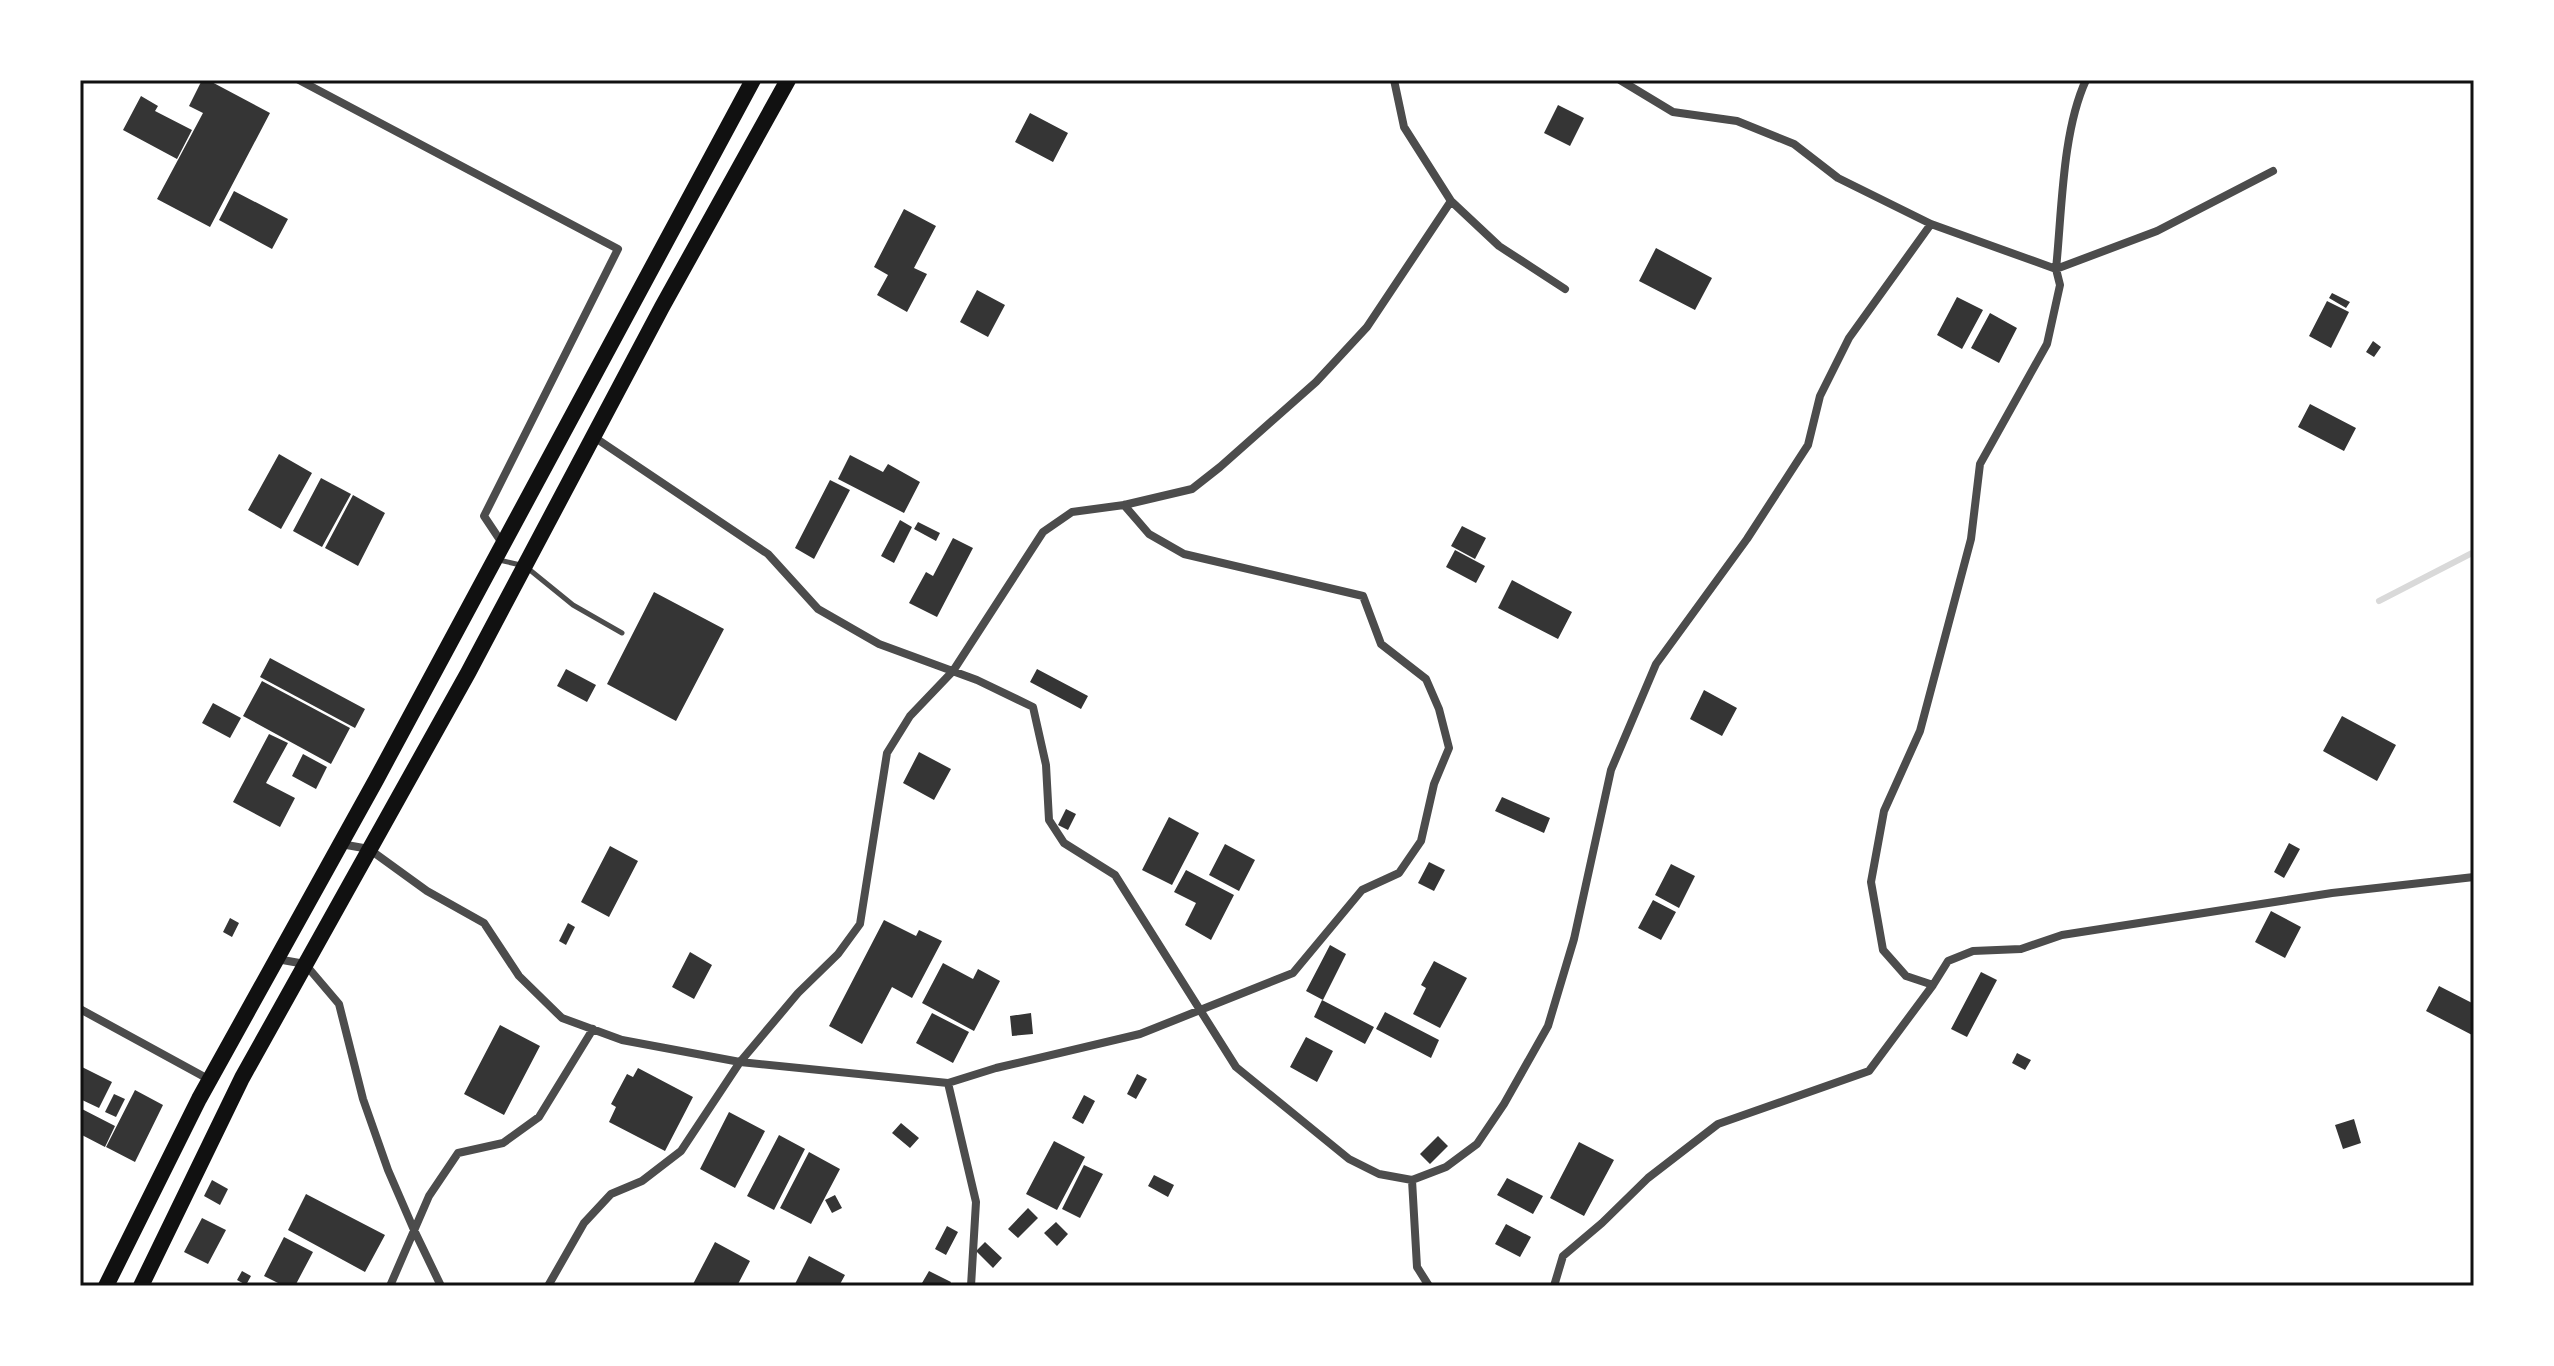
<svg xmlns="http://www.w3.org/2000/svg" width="2554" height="1366" font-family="Rubik,sans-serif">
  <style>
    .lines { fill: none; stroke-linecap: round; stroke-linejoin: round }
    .stream { stroke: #d9d9d9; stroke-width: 6 }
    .building { fill: #353535 }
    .service { stroke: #4c4c4c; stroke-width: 5 }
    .minor { stroke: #4c4c4c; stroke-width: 8 }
    .primary { stroke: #111; stroke-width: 16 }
    .neatline { fill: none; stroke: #111; stroke-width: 3 }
  </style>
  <rect width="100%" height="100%" fill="#fff"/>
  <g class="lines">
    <!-- stream -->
    <path class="stream" d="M 2379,601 L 2474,552"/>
  </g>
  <!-- building -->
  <path class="building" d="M 202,80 L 208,80 L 270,113 L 210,227 L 157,199 L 203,113 L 189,106 Z
    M 141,96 L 158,106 L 155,111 L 192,130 L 177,159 L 123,130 Z
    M 1558,105 L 1584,118 L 1570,146 L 1544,133 Z
    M 1030,113 L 1068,133 L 1053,162 L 1015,142 Z
    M 234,191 L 288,219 L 272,249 L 219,220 Z
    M 904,209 L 936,226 L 914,268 L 927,274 L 907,312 L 877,295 L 888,275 L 874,267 Z
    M 1656,248 L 1712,278 L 1695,310 L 1639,281 Z
    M 977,290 L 1005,305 L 988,337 L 960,322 Z
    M 2332,293 L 2350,302 L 2346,308 L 2329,298 Z
    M 1957,297 L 1983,310 L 1962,349 L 1937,335 Z
    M 2327,301 L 2349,312 L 2331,348 L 2309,336 Z
    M 1990,313 L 2017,328 L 1999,363 L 1971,348 Z
    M 2373,341 L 2381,347 L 2374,357 L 2366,352 Z
    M 2310,404 L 2356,428 L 2344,451 L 2298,427 Z
    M 279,454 L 312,473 L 281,529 L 248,510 Z
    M 850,455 L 883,472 L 888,464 L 920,482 L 904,513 L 838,479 Z
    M 321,478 L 351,494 L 322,547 L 293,531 Z
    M 830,480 L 850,490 L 814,559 L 795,548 Z
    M 353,495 L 385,513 L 358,566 L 325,548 Z
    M 900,520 L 912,527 L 894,563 L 881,556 Z
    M 918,522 L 940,533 L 936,541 L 914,529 Z
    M 1462,526 L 1486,538 L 1475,559 L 1451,546 Z
    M 953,538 L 973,548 L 937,617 L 909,603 L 926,572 L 933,576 Z
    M 1455,550 L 1485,566 L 1476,583 L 1446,567 Z
    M 1512,580 L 1572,612 L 1558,639 L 1498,608 Z
    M 654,592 L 724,629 L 676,721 L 607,684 Z
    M 270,658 L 365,709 L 355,728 L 260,677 Z
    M 566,669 L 596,685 L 587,702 L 557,686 Z
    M 1037,669 L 1088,696 L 1081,709 L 1030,682 Z
    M 262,681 L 350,728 L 331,764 L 243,716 Z
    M 1704,690 L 1737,708 L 1722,736 L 1690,719 Z
    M 213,703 L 241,718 L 230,738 L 202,723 Z
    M 2342,716 L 2396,745 L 2377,781 L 2323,751 Z
    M 269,734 L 288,743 L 266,783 L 295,798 L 280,827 L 233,802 Z
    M 919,752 L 951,769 L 934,800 L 903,783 Z
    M 303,754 L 327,767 L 316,789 L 292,776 Z
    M 1502,797 L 1550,818 L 1544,833 L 1495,811 Z
    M 1066,809 L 1076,814 L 1068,830 L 1058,825 Z
    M 1169,817 L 1199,833 L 1172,885 L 1142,870 Z
    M 2289,843 L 2300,849 L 2284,878 L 2274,872 Z
    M 1225,844 L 1255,860 L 1239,891 L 1209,875 Z
    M 610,846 L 638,861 L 609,917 L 581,902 Z
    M 1429,862 L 1445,870 L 1434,891 L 1418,883 Z
    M 1671,864 L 1695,876 L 1679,908 L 1655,895 Z
    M 1186,870 L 1234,895 L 1211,940 L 1185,925 L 1196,903 L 1174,892 Z
    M 1653,900 L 1676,912 L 1661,940 L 1638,928 Z
    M 2271,911 L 2301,927 L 2285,958 L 2255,942 Z
    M 230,918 L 239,923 L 232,937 L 223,932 Z
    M 884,920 L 916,936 L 919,930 L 942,941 L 912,998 L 892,987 L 862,1044 L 829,1026 Z
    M 568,923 L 575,927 L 566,945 L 559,941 Z
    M 1330,945 L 1346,954 L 1323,1000 L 1306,991 Z
    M 690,952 L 712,965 L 694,999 L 672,987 Z
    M 1434,961 L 1467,978 L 1440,1028 L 1413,1014 L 1426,988 L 1421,985 Z
    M 943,963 L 973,979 L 978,969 L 1000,981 L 974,1031 L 922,1003 Z
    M 1981,972 L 1997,980 L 1967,1037 L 1951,1029 Z
    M 2439,986 L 2474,1004 L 2474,1036 L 2426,1011 Z
    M 1322,1000 L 1374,1027 L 1365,1044 L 1314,1017 Z
    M 1385,1012 L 1439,1040 L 1431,1058 L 1376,1029 Z
    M 932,1013 L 969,1032 L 953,1063 L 916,1043 Z
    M 1031,1013 L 1033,1034 L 1012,1036 L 1010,1016 Z
    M 500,1025 L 540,1046 L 504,1115 L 464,1094 Z
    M 1306,1037 L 1333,1051 L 1317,1082 L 1290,1067 Z
    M 2017,1053 L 2031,1060 L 2025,1070 L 2012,1063 Z
    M 82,1067 L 112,1082 L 99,1108 L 80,1099 Z
    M 638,1068 L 693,1097 L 665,1151 L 609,1122 L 616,1107 L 611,1104 L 627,1074 L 633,1077 Z
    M 1137,1074 L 1147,1079 L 1136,1099 L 1127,1094 Z
    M 135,1090 L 163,1105 L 135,1162 L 106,1147 Z
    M 114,1094 L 125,1099 L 116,1117 L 105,1112 Z
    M 1084,1095 L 1095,1101 L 1083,1124 L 1072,1118 Z
    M 80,1108 L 115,1126 L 105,1147 L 80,1134 Z
    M 729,1112 L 765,1131 L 735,1188 L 700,1169 Z
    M 2354,1119 L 2361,1143 L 2343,1149 L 2335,1125 Z
    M 901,1123 L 919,1138 L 910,1148 L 892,1133 Z
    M 779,1135 L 805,1149 L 774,1210 L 747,1196 Z
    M 1438,1136 L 1448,1146 L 1430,1164 L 1420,1154 Z
    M 1054,1141 L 1085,1157 L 1057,1210 L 1026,1194 Z
    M 1579,1142 L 1614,1160 L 1584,1216 L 1550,1198 Z
    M 809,1152 L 840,1169 L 811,1224 L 780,1208 Z
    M 1084,1165 L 1103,1174 L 1080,1218 L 1062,1209 Z
    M 1154,1175 L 1174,1185 L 1168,1197 L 1148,1186 Z
    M 1507,1178 L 1543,1196 L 1533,1214 L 1497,1195 Z
    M 212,1180 L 228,1189 L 220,1205 L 204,1196 Z
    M 306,1194 L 385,1235 L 365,1272 L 288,1230 Z
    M 835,1195 L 842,1208 L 832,1213 L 825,1200 Z
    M 1028,1208 L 1038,1218 L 1018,1238 L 1008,1229 Z
    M 202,1218 L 226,1230 L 208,1264 L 184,1252 Z
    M 1056,1222 L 1068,1234 L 1057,1246 L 1044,1233 Z
    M 1506,1224 L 1531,1237 L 1520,1257 L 1495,1244 Z
    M 947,1226 L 958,1232 L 946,1255 L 935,1249 Z
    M 284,1237 L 313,1252 L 295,1286 L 284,1286 L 264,1276 Z
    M 715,1242 L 750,1261 L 737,1286 L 692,1286 Z
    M 985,1242 L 1002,1258 L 993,1268 L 976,1251 Z
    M 809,1256 L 845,1275 L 839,1286 L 794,1286 Z
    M 242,1271 L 251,1276 L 246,1285 L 237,1280 Z
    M 929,1271 L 951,1282 L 949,1286 L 928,1286 L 922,1283 Z"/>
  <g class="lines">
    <!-- service -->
    <path class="service" d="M 499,560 L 525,566 L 573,605 L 622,633"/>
    <!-- minor -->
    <path class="minor" d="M 299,80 L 618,249 L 484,516 L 502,543
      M 1394,80 L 1404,127 L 1451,201 L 1499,246 L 1565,289
      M 1620,80 L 1673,112 L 1737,121 L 1794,144 L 1838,178 L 1931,224 L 2056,269 L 2157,231 L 2273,171
      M 594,437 L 768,554 L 818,609 L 879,644 L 977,680 L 1033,707 L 1046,765 L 1049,820 L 1064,843 L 1115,875 L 1236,1067 L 1349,1159 L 1379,1174 L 1412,1180 L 1446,1167 L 1477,1144 L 1504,1104 L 1548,1026 L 1574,939 L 1611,770 L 1656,664 L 1747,539 L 1808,445 L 1820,396 L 1849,338 L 1931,224
      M 341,844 L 369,849 L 427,891 L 484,923 L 519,976 L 562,1018 L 622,1040 L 740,1062 L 948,1083 L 996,1068 L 1140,1034 L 1293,973 L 1362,890 L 1399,873 L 1421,841 L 1434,784 L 1449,748 L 1439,709 L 1426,679 L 1381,644 L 1363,596 L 1184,554 L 1149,534 L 1124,505
      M 277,959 L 305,964 L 339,1004 L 363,1099 L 388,1170 L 414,1230 L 441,1286
      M 1933,985 L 1906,976 L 1883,950 L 1871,882 L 1884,811 L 1920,731 L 1971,539 L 1980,464 L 2047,344 L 2060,285 L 2056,269 C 2062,211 2062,132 2086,80
      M 80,1009 L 210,1080
      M 948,1083 L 976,1202 L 971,1286
      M 1412,1180 L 1417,1267 L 1429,1286
      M 390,1286 L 429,1196 L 458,1153 L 503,1143 L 539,1117 L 593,1029
      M 548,1286 L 584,1223 L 611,1194 L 642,1181 L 681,1151 L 740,1062 L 798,993 L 838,954 L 860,924 L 887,753 L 910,716 L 953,671 L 1043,532 L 1072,512 L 1124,505 L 1192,489 L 1220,467 L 1316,382 L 1367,327 L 1451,201
      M 1554,1286 L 1563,1256 L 1602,1223 L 1648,1178 L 1718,1124 L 1869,1071 L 1933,985 L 1948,961 L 1973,951 L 2021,949 L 2062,935 L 2332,893 L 2474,877"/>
    <!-- primary -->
    <path class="primary" d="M 106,1286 L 199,1099 L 376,780 L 753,80
      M 141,1286 L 242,1078 L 468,673 L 662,307 L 788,80"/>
  </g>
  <!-- border -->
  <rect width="2554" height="1366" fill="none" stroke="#ffffff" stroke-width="164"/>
  <rect x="82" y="82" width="2390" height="1202" class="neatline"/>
</svg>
